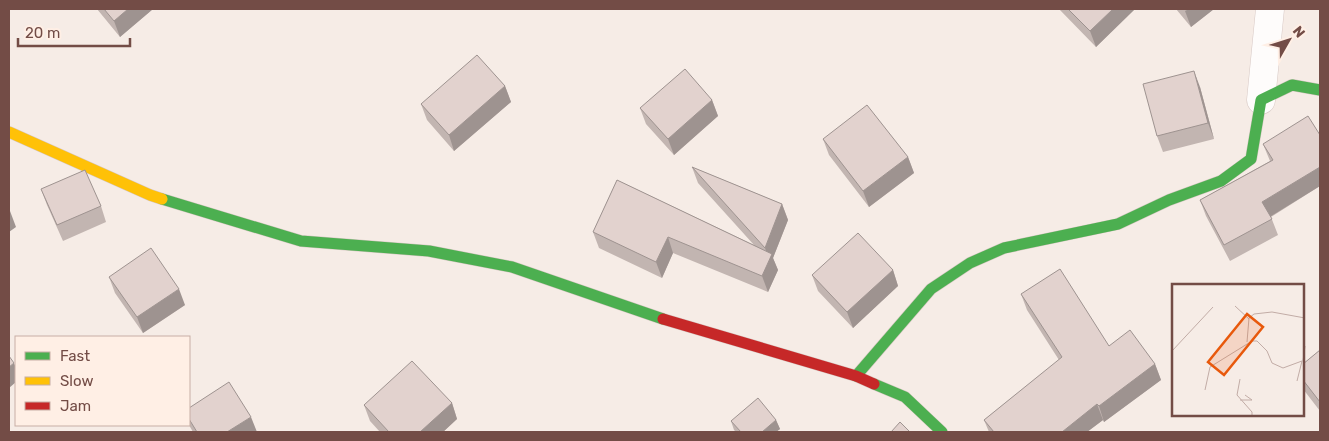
<svg xmlns="http://www.w3.org/2000/svg" width="1329" height="441" font-family="Rubik,sans-serif">
  <style>
    .lines { fill: none; stroke-linecap: round; stroke-linejoin: round }
    .street-casing { stroke: #d7c8c4; stroke-width: 29 }
    .fast-casing { stroke: #d6c7c2; stroke-width: 12 }
    .slow-casing { stroke: #d6c7c2; stroke-width: 12 }
    .jam-casing { stroke: #d6c7c2; stroke-width: 12 }
    .street { stroke: #fefcfb; stroke-width: 28 }
    .fast { stroke: #4caf50; stroke-width: 11 }
    .slow { stroke: #ffc107; stroke-width: 11 }
    .jam { stroke: #c62828; stroke-width: 11 }
    .wall { fill: #c2b5b1 }
    .shaded-wall { fill: #9e9390 }
    .building { fill: #e2d2ce; stroke: #9e9390 }
    .inset-road { fill: none; stroke: #c2aca6; stroke-width: 1 }
    .view { fill: #e8590c; fill-opacity: 0.15; stroke: #e8590c; stroke-width: 2.5 }
    .inset-edge { fill: none; stroke: #734c46; stroke-width: 2.5 }
  </style>
  <rect width="100%" height="100%" fill="#f6ece6"/>
  <g class="lines">
    <!-- street casing -->
    <g class="street-casing">
      <path id="street" d="M 1261,100 L 1270,9"/>
    </g>
    <!-- fast casing -->
    <g class="fast-casing">
      <path id="fast" d="M 162,199 L 301,241 L 429,251 L 512,267 L 663,319
        M 856,376 L 931,289 L 970,263 L 1004,248 L 1118,224 L 1169,200 L 1221,181 L 1251,159 L 1261,100 L 1292,85 L 1320,90
        M 874,384 L 905,397 L 942,432"/>
    </g>
    <!-- slow casing -->
    <g class="slow-casing">
      <path id="slow" d="M 9,132 L 150,195 L 162,199"/>
    </g>
    <!-- jam casing -->
    <g class="jam-casing">
      <path id="jam" d="M 663,319 L 856,376 L 874,384"/>
    </g>
    <!-- street -->
    <use href="#street" class="street"/>
    <!-- fast -->
    <use href="#fast" class="fast"/>
    <!-- slow -->
    <use href="#slow" class="slow"/>
    <!-- jam -->
    <use href="#jam" class="jam"/>
  </g>
  <!-- wall -->
  <path class="wall" d="M 97,9 L 153,9 L 120,37 Z
    M 1059,9 L 1135,9 L 1096,47 Z
    M 1176,9 L 1214,9 L 1191,27 Z
    M 505,86 L 511,102 L 454,151 L 427,120 L 421,104 Z
    M 1200,87 L 1214,139 L 1163,152 L 1157,136 Z
    M 712,100 L 718,116 L 674,155 L 646,124 L 640,108 Z
    M 1320,135 L 1320,186 L 1271,217 L 1278,235 L 1230,261 L 1206,216 L 1200,200 L 1270,161 L 1263,144 Z
    M 823,139 L 908,157 L 914,173 L 869,207 L 829,155 Z
    M 692,167 L 782,204 L 788,220 L 773,258 L 778,270 L 768,292 L 673,253 L 662,278 L 599,248 L 593,232 L 617,180 L 754,245 L 698,183 Z
    M 41,189 L 101,206 L 106,222 L 63,241 L 47,205 Z
    M 893,270 L 898,286 L 853,328 L 818,291 L 812,275 Z
    M 109,277 L 185,305 L 143,333 L 115,293 Z
    M 1021,294 L 1109,346 L 1155,364 L 1161,380 L 1104,422 L 1103,420 L 1087,432 L 989,432 L 984,420 L 1059,360 L 1027,310 Z
    M 1320,350 L 1320,411 L 1303,389 L 1303,364 Z
    M 452,403 L 457,419 L 443,432 L 380,432 L 370,421 L 364,405 Z
    M 189,408 L 257,432 L 193,432 L 189,425 Z
    M 776,420 L 780,429 L 776,432 L 736,432 L 734,430 L 731,421 Z"/>
  <!-- shaded-wall -->
  <path class="shaded-wall" d="M 128,9 L 153,9 L 120,37 L 114,21 Z
    M 1113,9 L 1135,9 L 1096,47 L 1090,31 Z
    M 1189,9 L 1214,9 L 1191,27 L 1185,11 Z
    M 1194,71 L 1200,87 L 1214,139 L 1208,123 Z
    M 505,86 L 511,102 L 454,151 L 449,135 Z
    M 712,100 L 718,116 L 674,155 L 668,139 Z
    M 908,157 L 914,173 L 869,207 L 863,191 Z
    M 1320,167 L 1320,186 L 1268,218 L 1262,202 Z
    M 782,204 L 788,220 L 773,258 L 778,270 L 768,292 L 762,276 L 769,260 L 765,248 Z
    M 10,211 L 16,227 L 9,232 L 9,212 Z
    M 668,237 L 673,253 L 662,278 L 656,262 Z
    M 893,270 L 898,286 L 853,328 L 847,312 Z
    M 179,289 L 185,305 L 143,333 L 137,317 Z
    M 14,363 L 16,368 L 16,382 L 9,388 L 9,367 Z
    M 1155,364 L 1161,380 L 1104,422 L 1099,406 Z
    M 452,403 L 457,419 L 443,432 L 420,432 Z
    M 1097,404 L 1103,420 L 1087,432 L 1062,432 Z
    M 251,417 L 257,432 L 227,432 Z
    M 776,420 L 780,429 L 776,432 L 762,432 Z"/>
  <!-- building -->
  <path class="building" d="M 104,9 L 128,9 L 114,21 Z
    M 1068,9 L 1113,9 L 1090,31 Z
    M 477,55 L 505,86 L 449,135 L 421,104 Z
    M 685,69 L 712,100 L 668,139 L 640,108 Z
    M 1194,71 L 1208,123 L 1157,136 L 1143,84 Z
    M 867,105 L 908,157 L 863,191 L 823,139 Z
    M 1308,116 L 1320,135 L 1320,167 L 1262,202 L 1272,219 L 1224,245 L 1200,200 L 1273,160 L 1263,144 Z
    M 692,167 L 782,204 L 765,248 Z
    M 85,170 L 101,206 L 57,225 L 41,189 Z
    M 617,180 L 772,254 L 762,276 L 668,237 L 656,262 L 593,232 Z
    M 858,233 L 893,270 L 847,312 L 812,275 Z
    M 151,248 L 179,289 L 137,317 L 109,277 Z
    M 1060,269 L 1109,346 L 1130,330 L 1155,364 L 1099,406 L 1097,404 L 1062,432 L 994,432 L 984,420 L 1062,357 L 1021,294 Z
    M 1320,350 L 1320,402 L 1303,380 L 1303,364 Z
    M 9,356 L 14,363 L 9,367 Z
    M 412,361 L 452,403 L 420,432 L 389,432 L 364,405 Z
    M 229,382 L 251,417 L 227,432 L 197,432 L 189,419 L 189,408 Z
    M 758,398 L 776,420 L 762,432 L 741,432 L 731,421 Z
    M 900,422 L 910,432 L 891,432 Z"/>
  <!-- overview -->
  <g transform="translate(1172 284)">
    <rect width="132" height="132" fill="#f6ece6"/>
    <path class="inset-road" d="M 63,22 L 77,35M 75,58 L 77,34 L 82,30 L 100,28 L 133,34M 0,67 L 41,23M 131,77 L 133,62M 68,95 L 65,111 L 80,128 L 80,132M 33,106 L 38,83 L 80,57 L 85,57 L 95,67 L 100,79 L 111,84 L 130,77 L 125,97M 68,116 L 80,116 L 73,111"/>
    <path class="view" d="M 75,30 L 91,43 L 52,91 L 36,78 Z"/>
    <rect width="132" height="132" class="inset-edge"/>
  </g>
  <!-- border -->
  <rect width="1329" height="441" fill="none" stroke="#734c46" stroke-width="20"/>
  <!-- legend -->
  <rect x="15" y="336" width="175" height="90" fill="#ffefe5" stroke="#c7aea5"/>
  <rect x="25" y="352" width="25" height="8" fill="#4caf50" stroke="#c7aea5"/>
  <text x="60" y="361" font-size="15" fill="#734c46">Fast</text>
  <rect x="25" y="377" width="25" height="8" fill="#ffc107" stroke="#c7aea5"/>
  <text x="60" y="386" font-size="15" fill="#734c46">Slow</text>
  <rect x="25" y="402" width="25" height="8" fill="#c62828" stroke="#c7aea5"/>
  <text x="60" y="411" font-size="15" fill="#734c46">Jam</text>
  <!-- north arrow -->
  <g transform="translate(1289 40) rotate(51)" stroke="#ffefe5" stroke-width="4" paint-order="stroke">
  <path d="M0-4L9 19L0 12L-9 19Z" fill="#734c46"/>
  <text y="-8" font-size="14" font-weight="bold" text-anchor="middle" fill="#734c46">N</text>
  </g>
  <!-- scale -->
  <path d="M18 38v8h112v-8" fill="none" stroke="#734c46" stroke-width="2.5"/>
  <text x="25" y="38" font-size="15" fill="#734c46" stroke="#ffefe5" stroke-width="4" paint-order="stroke">20 m</text>
</svg>
